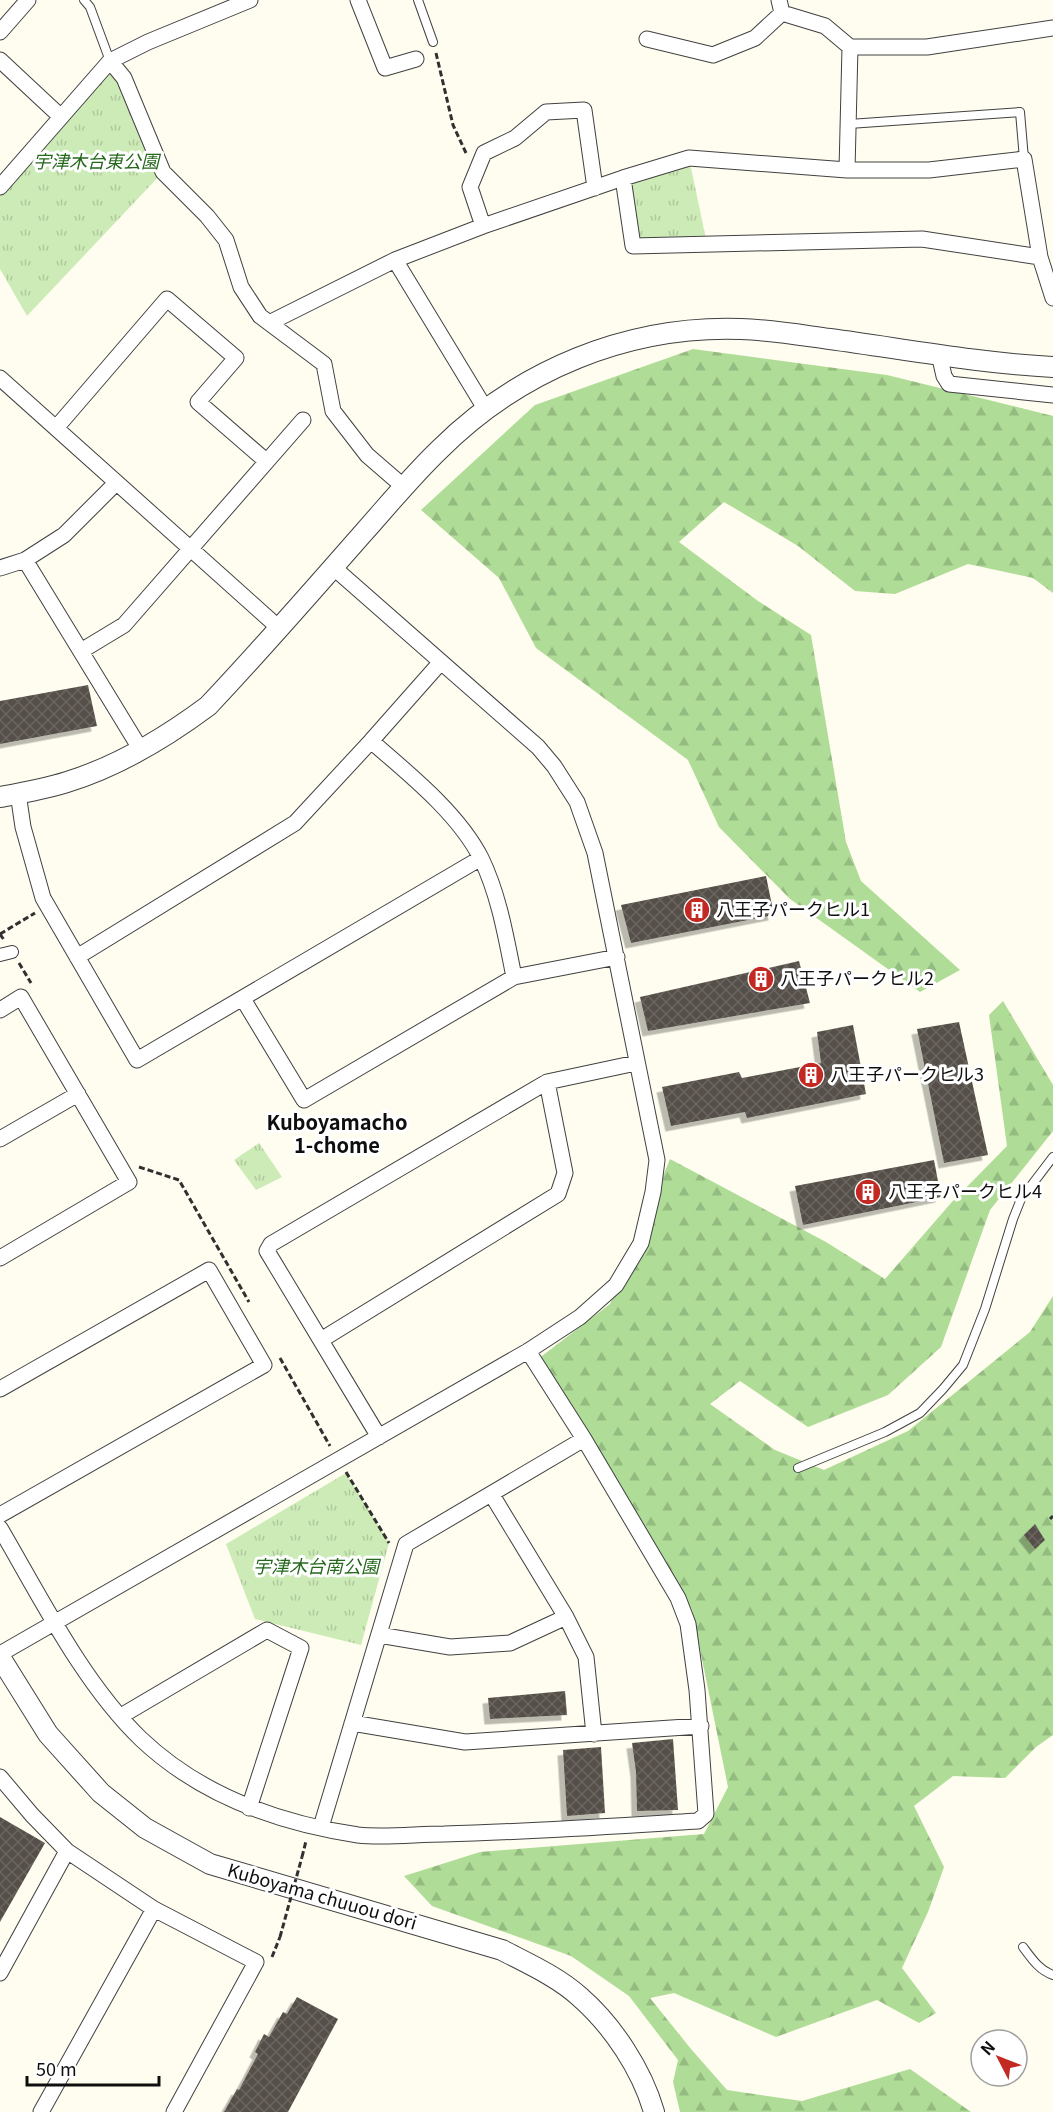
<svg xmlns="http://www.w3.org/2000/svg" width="1053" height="2112" font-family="Georgia,'Noto Sans JP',serif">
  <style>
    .forest { fill: url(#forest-firs) }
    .park { fill: url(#park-tufts) }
    .building { fill: url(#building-cross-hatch); filter: url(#shadow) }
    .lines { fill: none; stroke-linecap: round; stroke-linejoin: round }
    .service-casing { stroke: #414141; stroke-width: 10 }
    .pedestrian-casing { stroke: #414141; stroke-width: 14 }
    .minor-casing { stroke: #414141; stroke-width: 17 }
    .tertiary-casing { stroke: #414141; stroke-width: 22 }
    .path { stroke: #303030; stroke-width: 3; stroke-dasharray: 6 3; stroke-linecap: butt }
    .service { stroke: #fff; stroke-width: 8 }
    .pedestrian { stroke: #fff; stroke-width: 12 }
    .minor { stroke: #fff; stroke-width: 15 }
    .tertiary { stroke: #fff; stroke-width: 20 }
    .path-bridge { stroke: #303030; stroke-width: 3; stroke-dasharray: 6 3; stroke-linecap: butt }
    .labels { text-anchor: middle; stroke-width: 6; stroke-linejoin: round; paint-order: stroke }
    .park-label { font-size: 18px; font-style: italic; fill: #25681c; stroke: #fff }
    .poi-label { font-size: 18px; fill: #0e0e0e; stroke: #fff; text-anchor: start }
    .street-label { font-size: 18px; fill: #0e0e0e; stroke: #fff }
    .neighbourhood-label { font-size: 20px; font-weight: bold; fill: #0e0e0e; stroke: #fff }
  </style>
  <defs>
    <pattern id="forest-firs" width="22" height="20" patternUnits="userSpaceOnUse" patternTransform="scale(1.5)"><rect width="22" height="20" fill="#afdc96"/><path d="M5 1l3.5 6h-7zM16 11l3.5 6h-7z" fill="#95bc80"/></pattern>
    <pattern id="park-tufts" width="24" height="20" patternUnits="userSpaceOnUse" patternTransform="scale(1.5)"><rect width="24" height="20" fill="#cdebb7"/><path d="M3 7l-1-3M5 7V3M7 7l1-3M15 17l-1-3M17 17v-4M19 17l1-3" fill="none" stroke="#afc89c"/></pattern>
    <pattern id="building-cross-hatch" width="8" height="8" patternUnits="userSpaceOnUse" patternTransform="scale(1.5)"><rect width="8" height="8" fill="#57504a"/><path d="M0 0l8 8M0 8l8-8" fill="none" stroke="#6a6560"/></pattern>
    <filter id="shadow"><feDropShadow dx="-5.5" dy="5.5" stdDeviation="0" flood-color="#0004"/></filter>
  </defs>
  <rect width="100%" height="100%" fill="#fffdef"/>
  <!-- forest -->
  <path class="forest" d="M 693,349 L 887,375 L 1053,416 L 1053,593 L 1033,578 L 968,564 L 895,594 L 855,591 L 798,546 L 724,502 L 679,542 L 758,601 L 811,635 L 846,842 L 861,881 L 960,970 L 920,992 L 790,899 L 719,827 L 688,760 L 536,648 L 499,578 L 421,510 L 535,405 Z
    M 1003,1001 L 1053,1085 L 1053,1131 L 990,1210 L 941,1347 L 888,1395 L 808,1427 L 740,1381 L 710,1404 L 775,1450 L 824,1470 L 908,1431 L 1030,1332 L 1053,1296 L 1053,1735 L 1036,1747 L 1005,1778 L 953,1776 L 914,1806 L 944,1867 L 928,1912 L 902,1968 L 936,2013 L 919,2023 L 877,2000 L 776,2037 L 674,1993 L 650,1998 L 691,2049 L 727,2090 L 802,2101 L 910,2069 L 971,2112 L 680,2112 L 673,2082 L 678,2060 L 629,1996 L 571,1956 L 432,1906 L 404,1876 L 480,1852 L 704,1834 L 728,1787 L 692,1610 L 538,1359 L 610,1304 L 670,1159 L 826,1242 L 885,1279 L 951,1203 L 1007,1146 L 989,1015 Z"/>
  <!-- park -->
  <path class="park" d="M 110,61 L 163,172 L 27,316 L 0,269 L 0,188 Z
    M 689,158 L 707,244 L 633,246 L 623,178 Z
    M 259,1143 L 282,1177 L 256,1190 L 234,1160 Z
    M 346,1473 L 389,1543 L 361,1645 L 255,1619 L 226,1544 Z"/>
  <!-- building -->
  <path class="building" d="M 88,685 L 97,726 L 0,744 L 0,701 Z
    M 766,876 L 774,915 L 631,943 L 621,905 Z
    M 799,961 L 810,1003 L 648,1031 L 640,997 Z
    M 959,1022 L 988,1155 L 944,1163 L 917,1029 Z
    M 853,1025 L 866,1094 L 747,1118 L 745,1112 L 671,1126 L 662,1087 L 739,1072 L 742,1078 L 821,1063 L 817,1032 Z
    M 934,1160 L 941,1197 L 803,1225 L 795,1186 Z
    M 1035,1524 L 1045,1540 L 1035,1549 L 1024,1535 Z
    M 565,1691 L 567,1715 L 490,1719 L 488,1698 Z
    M 673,1739 L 678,1810 L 637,1811 L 636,1772 L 632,1743 Z
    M 601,1747 L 605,1813 L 567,1816 L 563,1750 Z
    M 0,1817 L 45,1843 L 0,1922 Z
    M 297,1997 L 338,2019 L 288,2112 L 224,2112 L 237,2089 L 239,2090 L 258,2054 L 255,2052 L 264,2034 L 269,2037 L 283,2012 L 287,2014 Z"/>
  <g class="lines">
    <!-- service casing -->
    <g class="service-casing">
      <path id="service" d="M 84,0 L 90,7 L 110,61
        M 418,0 L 433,42
        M 849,124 L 1020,112 L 1024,159
        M 798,1468 L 885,1432 L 920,1413 L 943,1389 L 963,1365 L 985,1309 L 1013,1219 L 1021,1199 L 1053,1157
        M 1023,1947 C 1032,1959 1039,1970 1053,1975"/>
    </g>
    <!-- pedestrian casing -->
    <g class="pedestrian-casing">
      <path id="pedestrian" d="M 0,955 L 12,952"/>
    </g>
    <!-- minor casing -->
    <g class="minor-casing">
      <path id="minor" d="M 358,0 L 385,68 L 416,59
        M 779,0 L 782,13 L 825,26 L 850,47
        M 1053,28 L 927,47 L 850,47 L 847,170 L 929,170 L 1024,159 L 1040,257 L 1053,298
        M 0,32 L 28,0
        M 647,39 L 713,55 L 755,38 L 782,13
        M 0,60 L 60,116
        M 110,61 L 124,78 L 163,172 L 207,216 L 226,240 L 241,287 L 260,316 L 324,364 L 333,411 L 367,455 L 404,487
        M 623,178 L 633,246 L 922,239 L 1040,257
        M 0,187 L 110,61 L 148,42 L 250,0
        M 483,226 L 470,187 L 484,153 L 515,138 L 546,112 L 584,110 L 595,188
        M 395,260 L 486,410
        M 269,323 L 395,260 L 483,226 L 623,178 L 689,158 L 847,170
        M 939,354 L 944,376 L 949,384 L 1053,395
        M 0,378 L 279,628
        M 56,428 L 167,299 L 236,358 L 198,402 L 266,461
        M 25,560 L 64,535 L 116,483
        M 0,568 L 25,560 L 141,750
        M 81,651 L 124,625 L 303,420
        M 371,741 C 409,774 458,813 481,858 C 499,895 506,937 514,977
        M 18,793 L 23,827 L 43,898 L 137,1060 L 481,858
        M 77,957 L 295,823 L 371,741 L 440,663
        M 243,999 L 304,1100 L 514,977 L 617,957
        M 0,1010 L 21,997 L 129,1182 L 0,1258
        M 0,1139 L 78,1094
        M 321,1340 L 558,1194 L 565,1173 L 547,1082
        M 0,1389 L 209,1270 L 264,1365 L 0,1515
        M 379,1437 L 267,1251 L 271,1244 L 547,1082 L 636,1063
        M 492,1495 L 566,1617 L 586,1657 L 594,1734
        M 0,1528 C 41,1598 83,1683 141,1739 C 200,1795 278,1823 358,1835 C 383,1838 418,1834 444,1834 C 529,1832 613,1826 698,1821 L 706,1814 L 697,1690 L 688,1624 L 678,1598 L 584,1439 L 528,1351
        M 379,1635 L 450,1647 L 510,1643 L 566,1617
        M 0,1654 L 528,1351 L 580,1317 L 616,1285 L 641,1243 L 653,1192 L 657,1160 L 595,853 L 577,802 L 554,766 L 538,747 L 333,567
        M 121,1716 L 267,1630 L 301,1648 L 249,1808
        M 352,1723 L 465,1742 L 701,1726
        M 0,1777 L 32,1815 L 67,1851 L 154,1909 L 256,1962 L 174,2112
        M 321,1827 L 406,1544 L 584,1439
        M 0,1973 L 67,1851
        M 41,2112 L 154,1909"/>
    </g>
    <!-- tertiary casing -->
    <g class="tertiary-casing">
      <path id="tertiary" d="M 0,797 C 22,793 45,789 67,782 C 119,766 165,738 208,706 C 262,649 313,590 365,531 C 389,504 413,475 439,450 C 519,370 628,325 741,329 C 771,330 800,335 830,339 C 904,349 978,363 1053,367
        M 0,1657 L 48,1734 L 101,1793 L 145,1828 L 210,1864 L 502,1950 C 529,1964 558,1977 580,1997 C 613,2026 642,2070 654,2112"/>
    </g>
    <!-- path -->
    <path class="path" d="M 436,53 L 453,125 L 466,153
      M 0,934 L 4,940
      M 0,934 L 35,913
      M 19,963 L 31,983
      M 139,1167 L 179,1180 L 249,1302
      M 280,1358 L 330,1446
      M 346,1472 L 389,1543
      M 1050,1519 L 1053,1516
      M 302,1857 L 306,1841
      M 272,1957 L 280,1937"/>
    <!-- service -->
    <use href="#service" class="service"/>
    <!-- pedestrian -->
    <use href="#pedestrian" class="pedestrian"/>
    <!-- minor -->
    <use href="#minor" class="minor"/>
    <!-- tertiary -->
    <use href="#tertiary" class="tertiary"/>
    <!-- path-bridge -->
    <path class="path-bridge" d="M 280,1937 L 302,1857"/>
  </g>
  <!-- icons -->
  <defs>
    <g id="building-disc" transform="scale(1.35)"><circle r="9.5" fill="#c22922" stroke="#fff"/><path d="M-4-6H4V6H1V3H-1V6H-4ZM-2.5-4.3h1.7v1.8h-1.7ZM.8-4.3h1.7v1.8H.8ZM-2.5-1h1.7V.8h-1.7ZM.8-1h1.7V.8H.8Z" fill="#fff"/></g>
  </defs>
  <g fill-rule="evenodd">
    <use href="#building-disc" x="697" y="910"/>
    <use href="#building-disc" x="761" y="979"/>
    <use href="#building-disc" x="811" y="1075"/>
    <use href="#building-disc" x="868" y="1192"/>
  </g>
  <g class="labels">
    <!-- park labels -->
    <g class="park-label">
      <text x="96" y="168">宇津木台東公園</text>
      <text x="316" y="1573">宇津木台南公園</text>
    </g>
    <!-- poi labels -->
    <g class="poi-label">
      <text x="716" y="916">八王子パークヒル1</text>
      <text x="780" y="985">八王子パークヒル2</text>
      <text x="830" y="1081">八王子パークヒル3</text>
      <text x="888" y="1198">八王子パークヒル4</text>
    </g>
    <!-- street labels -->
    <g class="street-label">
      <text transform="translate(322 1897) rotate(16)" y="6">Kuboyama chuuou dori</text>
    </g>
    <!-- neighbourhood labels -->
    <g class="neighbourhood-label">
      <text x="337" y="1130">Kuboyamacho<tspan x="337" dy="23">1-chome</tspan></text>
    </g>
  </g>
  <!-- north arrow -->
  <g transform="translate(999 2058) rotate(312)"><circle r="28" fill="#ffffff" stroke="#9f9f9f" stroke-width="1.5"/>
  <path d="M0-4.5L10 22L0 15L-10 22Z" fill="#c22922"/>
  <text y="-9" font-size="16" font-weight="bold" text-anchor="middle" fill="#0e0e0e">N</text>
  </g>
  <!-- scale -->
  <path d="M27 2076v9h132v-9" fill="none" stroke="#0e0e0e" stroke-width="3"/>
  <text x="36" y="2076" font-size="18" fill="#0e0e0e" stroke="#ffffff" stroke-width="4.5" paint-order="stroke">50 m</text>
</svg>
